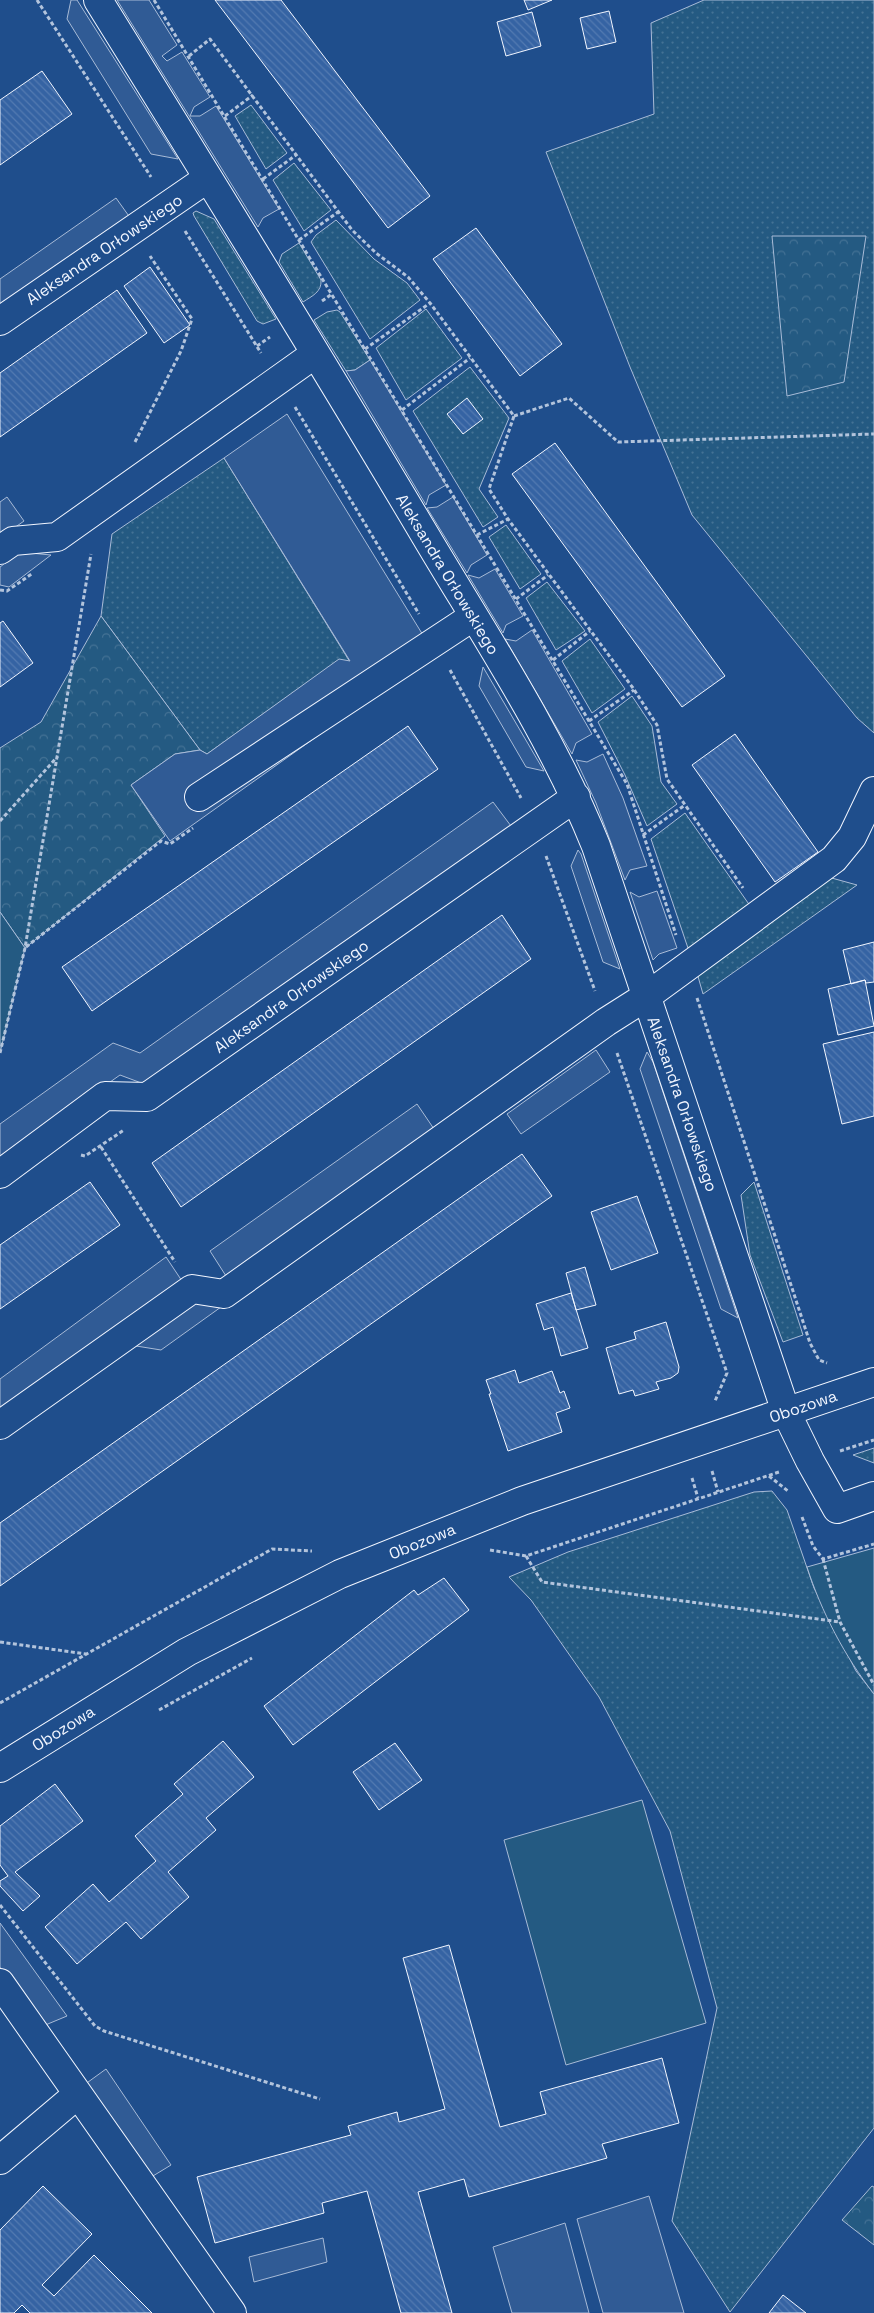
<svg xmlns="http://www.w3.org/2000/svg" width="874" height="2313" font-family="'Space Grotesk',sans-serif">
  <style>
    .grass { fill: url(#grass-dots); stroke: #a8bbd7 }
    .forest { fill: url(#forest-crowns); stroke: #a8bbd7 }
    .park { fill: #245a82; stroke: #a8bbd7 }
    .parking { fill: #305b95; stroke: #a8bbd7 }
    .building { fill: url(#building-back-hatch); stroke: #f2f6ff }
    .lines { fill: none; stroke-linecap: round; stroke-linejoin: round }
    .minor-casing { stroke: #f2f6ff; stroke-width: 30 }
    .path { stroke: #b3c4dc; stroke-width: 3; stroke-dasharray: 4 2.5; stroke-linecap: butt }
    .minor { stroke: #1f4e8c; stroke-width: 28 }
    .labels { text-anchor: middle; stroke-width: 4; stroke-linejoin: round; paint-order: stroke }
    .street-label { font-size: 16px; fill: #f2f6ff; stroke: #1f4e8c }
  </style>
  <defs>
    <pattern id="grass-dots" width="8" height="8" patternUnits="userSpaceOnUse" patternTransform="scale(1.25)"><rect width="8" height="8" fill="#245a82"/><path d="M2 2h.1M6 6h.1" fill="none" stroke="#447295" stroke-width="1.8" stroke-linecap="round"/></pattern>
    <pattern id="forest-crowns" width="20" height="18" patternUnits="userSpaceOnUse" patternTransform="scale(1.25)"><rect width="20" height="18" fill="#245a82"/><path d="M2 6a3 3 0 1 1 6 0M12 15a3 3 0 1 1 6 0" fill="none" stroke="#447295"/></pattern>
    <pattern id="building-back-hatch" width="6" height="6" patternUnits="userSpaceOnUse" patternTransform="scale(1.25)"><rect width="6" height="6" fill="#3563a3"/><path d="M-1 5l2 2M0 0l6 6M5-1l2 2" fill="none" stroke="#537ab1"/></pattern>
  </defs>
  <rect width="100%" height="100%" fill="#1f4e8c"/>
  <!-- grass -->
  <path class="grass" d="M 704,0 L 874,0 L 874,733 L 857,718 L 692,515 L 630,367 L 546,152 L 654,114 L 651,23 Z
    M 251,105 L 287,153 L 266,169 L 235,116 Z
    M 294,163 L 331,210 L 304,231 L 273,180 Z
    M 196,211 L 214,219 L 276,319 L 263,324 L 257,321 L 194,216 L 193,213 Z
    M 336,220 L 374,259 L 407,283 L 420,300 L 370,339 L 311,242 L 316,235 Z
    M 299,243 L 321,280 C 322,292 312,296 303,302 L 279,262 L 282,254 Z
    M 426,309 L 462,358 L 406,400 L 376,348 Z
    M 337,310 L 340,312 L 370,360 L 355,370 L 346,371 L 314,320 L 327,312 Z
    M 470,367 L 509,418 L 479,489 L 498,517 L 483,527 L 413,411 Z
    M 224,458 L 350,662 L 339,660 L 207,754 L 200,750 L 101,616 L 112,534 Z
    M 506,525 L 541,574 L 520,589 L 489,537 Z
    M 547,582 L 585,631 L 556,650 L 526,598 Z
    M 590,639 L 625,689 L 592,713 L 562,661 Z
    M 632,696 L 652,726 L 661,782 L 677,804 L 647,826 L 625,775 L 598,722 Z
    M 685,813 L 753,910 L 691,957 L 651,839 Z
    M 828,877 L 857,885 L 703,994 L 697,973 Z
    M 754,1182 L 803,1335 L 783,1342 L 750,1255 L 741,1195 Z
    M 874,1448 L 874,1463 L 853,1455 Z
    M 772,1491 L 787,1510 L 814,1588 L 856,1671 L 874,1694 L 874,2128 L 730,2312 L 672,2221 L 717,2008 L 670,1831 L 599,1697 L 531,1600 L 509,1577 L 568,1552 L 754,1492 Z"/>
  <!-- forest -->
  <path class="forest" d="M 772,236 L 866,236 L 844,382 L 787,396 Z
    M 101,616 L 200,750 L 175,754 L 131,785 L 165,836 L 25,948 L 0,912 L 0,748 L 41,722 Z
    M 872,2186 L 874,2187 L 874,2245 L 842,2220 Z"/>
  <!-- park -->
  <path class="park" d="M 0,912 L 25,948 L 0,1053 Z
    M 874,1548 L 874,1694 C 845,1657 821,1611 807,1567 Z
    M 642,1800 L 706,2023 L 566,2065 L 504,1840 Z"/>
  <!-- parking -->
  <path class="parking" d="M 71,0 L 77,0 L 178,159 L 151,154 L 67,19 Z
    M 117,0 L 149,0 L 177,45 L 162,56 L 167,61 L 182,52 L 210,97 L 194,107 L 190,116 L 200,116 L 216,106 L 279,209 L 263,218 L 258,227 Z
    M 116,198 L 131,219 L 0,312 L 0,279 Z
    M 370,360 L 446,485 L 429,495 L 426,505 L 346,371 L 355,370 Z
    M 287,414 L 434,653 L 170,841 L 131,785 L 175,754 L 200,750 L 207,754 L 339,659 L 350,661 L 224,458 Z
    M 7,497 L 24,521 L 0,538 L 0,502 Z
    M 453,497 L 487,555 L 471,565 L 467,573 L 427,508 L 437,507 Z
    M 20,552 L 51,555 L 9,587 L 0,585 L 0,567 Z
    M 495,569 L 523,616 L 506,625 L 503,633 L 468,575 L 479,578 Z
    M 532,630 L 592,734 L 576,743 L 572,754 L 505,639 L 516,641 Z
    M 483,667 L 544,771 L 526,767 L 479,686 Z
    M 603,754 L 623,798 L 647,866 L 630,870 L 625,880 L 596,803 L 576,760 L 587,762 Z
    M 493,802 L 511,826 L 144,1084 L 120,1075 L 0,1160 L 0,1124 L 113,1043 L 140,1053 Z
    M 578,850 L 581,854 L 620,969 L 603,962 L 571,866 Z
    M 657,891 L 677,948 L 659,954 L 653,960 L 630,892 L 639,897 Z
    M 596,1050 L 610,1072 L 521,1134 L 507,1114 Z
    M 647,1052 L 653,1062 L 738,1318 L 721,1309 L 640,1069 Z
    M 417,1104 L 434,1129 L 226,1276 L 210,1251 Z
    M 166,1257 L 182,1281 L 0,1411 L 0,1379 Z
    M 191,1302 L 221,1307 L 161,1350 L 130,1345 Z
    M 0,1923 L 67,2016 L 43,2026 L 0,1967 Z
    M 106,2069 L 171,2165 L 148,2179 L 84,2085 Z
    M 649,2196 L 684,2313 L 603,2313 L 577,2219 Z
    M 565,2223 L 589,2313 L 512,2313 L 493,2247 Z
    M 323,2238 L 327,2262 L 254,2282 L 249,2257 Z"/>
  <!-- building -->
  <path class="building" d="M 215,0 L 281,0 L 430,196 L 388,228 Z
    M 524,0 L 552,0 L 528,10 Z
    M 609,11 L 616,42 L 587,49 L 580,18 Z
    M 532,12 L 541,46 L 506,56 L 497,22 Z
    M 42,71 L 72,114 L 0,165 L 0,100 Z
    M 476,228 L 562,344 L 520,376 L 433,259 Z
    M 150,267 L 190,325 L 164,343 L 124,286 Z
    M 117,290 L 147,333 L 0,437 L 0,373 Z
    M 467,398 L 483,419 L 463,434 L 447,414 Z
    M 555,443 L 725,676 L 682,707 L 512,474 Z
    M 3,621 L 33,663 L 0,687 L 0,623 Z
    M 408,726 L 438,769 L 92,1011 L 62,967 Z
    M 735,734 L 818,852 L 775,882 L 692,765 Z
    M 502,915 L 531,959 L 181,1207 L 152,1163 Z
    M 874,942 L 874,982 L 866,983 L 865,980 L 851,984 L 843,950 Z
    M 865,980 L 874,1026 L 838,1035 L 828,989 Z
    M 874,1032 L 874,1116 L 842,1124 L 823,1044 Z
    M 522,1154 L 552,1196 L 0,1586 L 0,1523 Z
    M 90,1182 L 120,1225 L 0,1309 L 0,1245 Z
    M 637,1196 L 658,1253 L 611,1270 L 591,1212 Z
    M 585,1267 L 596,1305 L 576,1310 L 566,1273 Z
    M 571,1293 L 588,1348 L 561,1356 L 553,1327 L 544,1330 L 536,1304 Z
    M 666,1322 L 679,1367 L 678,1373 L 671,1378 L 656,1382 L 659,1389 L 635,1396 L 633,1390 L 619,1394 L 606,1348 L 636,1339 L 634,1332 Z
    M 515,1370 L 519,1383 L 552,1371 L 560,1393 L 564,1391 L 570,1408 L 556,1413 L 562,1432 L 508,1451 L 489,1394 L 491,1394 L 486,1380 Z
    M 444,1578 L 469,1610 L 293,1745 L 264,1706 L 414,1590 L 418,1595 Z
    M 223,1741 L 254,1777 L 206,1818 L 216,1830 L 168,1872 L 189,1897 L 141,1939 L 126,1922 L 77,1964 L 45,1927 L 93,1884 L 109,1902 L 156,1861 L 135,1836 L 183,1794 L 174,1784 Z
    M 395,1743 L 422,1780 L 379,1810 L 353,1772 Z
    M 55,1784 L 83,1821 L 15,1872 L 40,1896 L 23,1911 L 0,1886 L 0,1881 L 8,1876 L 0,1865 L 0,1826 Z
    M 449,1945 L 500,2127 L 546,2114 L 540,2092 L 662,2058 L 679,2123 L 602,2144 L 607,2158 L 469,2197 L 464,2179 L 418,2192 L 452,2313 L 401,2313 L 367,2191 L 322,2203 L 324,2213 L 215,2243 L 197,2177 L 351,2135 L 348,2126 L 397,2112 L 399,2122 L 445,2109 L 403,1958 Z
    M 43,2186 L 92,2234 L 42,2285 L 54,2296 L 94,2255 L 152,2313 L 30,2313 L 22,2305 L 14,2313 L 0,2313 L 0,2230 Z
    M 783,2295 L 806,2313 L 769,2313 Z"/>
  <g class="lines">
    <!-- minor casing -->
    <g class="minor-casing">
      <path id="minor" d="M 98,0 C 208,177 318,355 425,535 C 485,636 552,736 596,846 L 786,1412 L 810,1461 L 837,1509 L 874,1496
        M 0,321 L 208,178
        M 0,550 L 13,541 L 57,537 L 315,354
        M 199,797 L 474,616
        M 0,1174 L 105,1096 L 147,1097 L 576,797
        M 0,1425 L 192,1289 L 224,1294 L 606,1022 L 647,996 L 834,859 L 852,837 L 874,791
        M 0,1768 L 187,1652 L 340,1574 L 522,1501 L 874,1382
        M 0,1983 L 232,2313
        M 0,2160 L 78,2094"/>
    </g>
    <!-- path -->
    <path class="path" d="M 37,0 L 151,177
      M 154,0 L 627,784 L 676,935
      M 189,56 L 210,39 L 352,230 L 376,253 L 408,277 L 430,303 L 514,416 L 489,489 L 508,519 L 633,688 L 657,725 L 667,779 L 743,888
      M 225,116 L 253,95
      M 263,179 L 296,155
      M 185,231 L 261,353
      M 299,240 L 338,212
      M 322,301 L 332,294
      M 257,346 L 270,337
      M 365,349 L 430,303
      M 295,407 L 419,614
      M 402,410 L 470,358
      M 514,416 L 569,398 L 618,442 L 874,434
      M 135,442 L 181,351 L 192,319 L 150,256
      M 477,535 L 508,519
      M 0,590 L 7,591 L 33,573
      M 516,599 L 548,575
      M 553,660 L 590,631
      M 450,670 L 521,798
      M 589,721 L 634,690
      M 0,821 L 58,756
      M 643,835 L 685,805
      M 546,856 L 595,991
      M 26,947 L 161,841 L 170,844 L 193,828
      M 697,998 L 810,1343 L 819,1360 L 827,1363
      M 0,1053 L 25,948 L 91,554
      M 617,1053 L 727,1373 L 715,1401
      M 101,1147 L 175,1262
      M 81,1155 L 85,1156 L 124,1130
      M 840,1451 L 874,1440
      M 712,1471 L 718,1492
      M 769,1476 L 788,1491
      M 692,1478 L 698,1498
      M 802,1517 L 813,1546 L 823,1559 L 874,1544
      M 490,1550 L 526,1556 L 779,1472
      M 526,1556 L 542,1582 L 840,1622
      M 823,1559 L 840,1622 L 874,1685
      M 0,1642 L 86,1654
      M 0,1703 L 272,1549 L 312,1551
      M 159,1710 L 252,1658
      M 0,1905 L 95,2026 L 104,2031 L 320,2099"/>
    <!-- minor -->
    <use href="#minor" class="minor"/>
  </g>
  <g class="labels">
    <!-- street labels -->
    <g class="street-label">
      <text transform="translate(104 249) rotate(-34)" y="6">Aleksandra Orłowskiego</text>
      <text transform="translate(448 574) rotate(59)" y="6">Aleksandra Orłowskiego</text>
      <text transform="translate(291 996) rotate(-35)" y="6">Aleksandra Orłowskiego</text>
      <text transform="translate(683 1104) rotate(71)" y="6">Aleksandra Orłowskiego</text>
      <text transform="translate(803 1406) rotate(-19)" y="6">Obozowa</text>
      <text transform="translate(422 1541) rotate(-22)" y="6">Obozowa</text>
      <text transform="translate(63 1728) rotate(-32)" y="6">Obozowa</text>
    </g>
  </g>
</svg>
